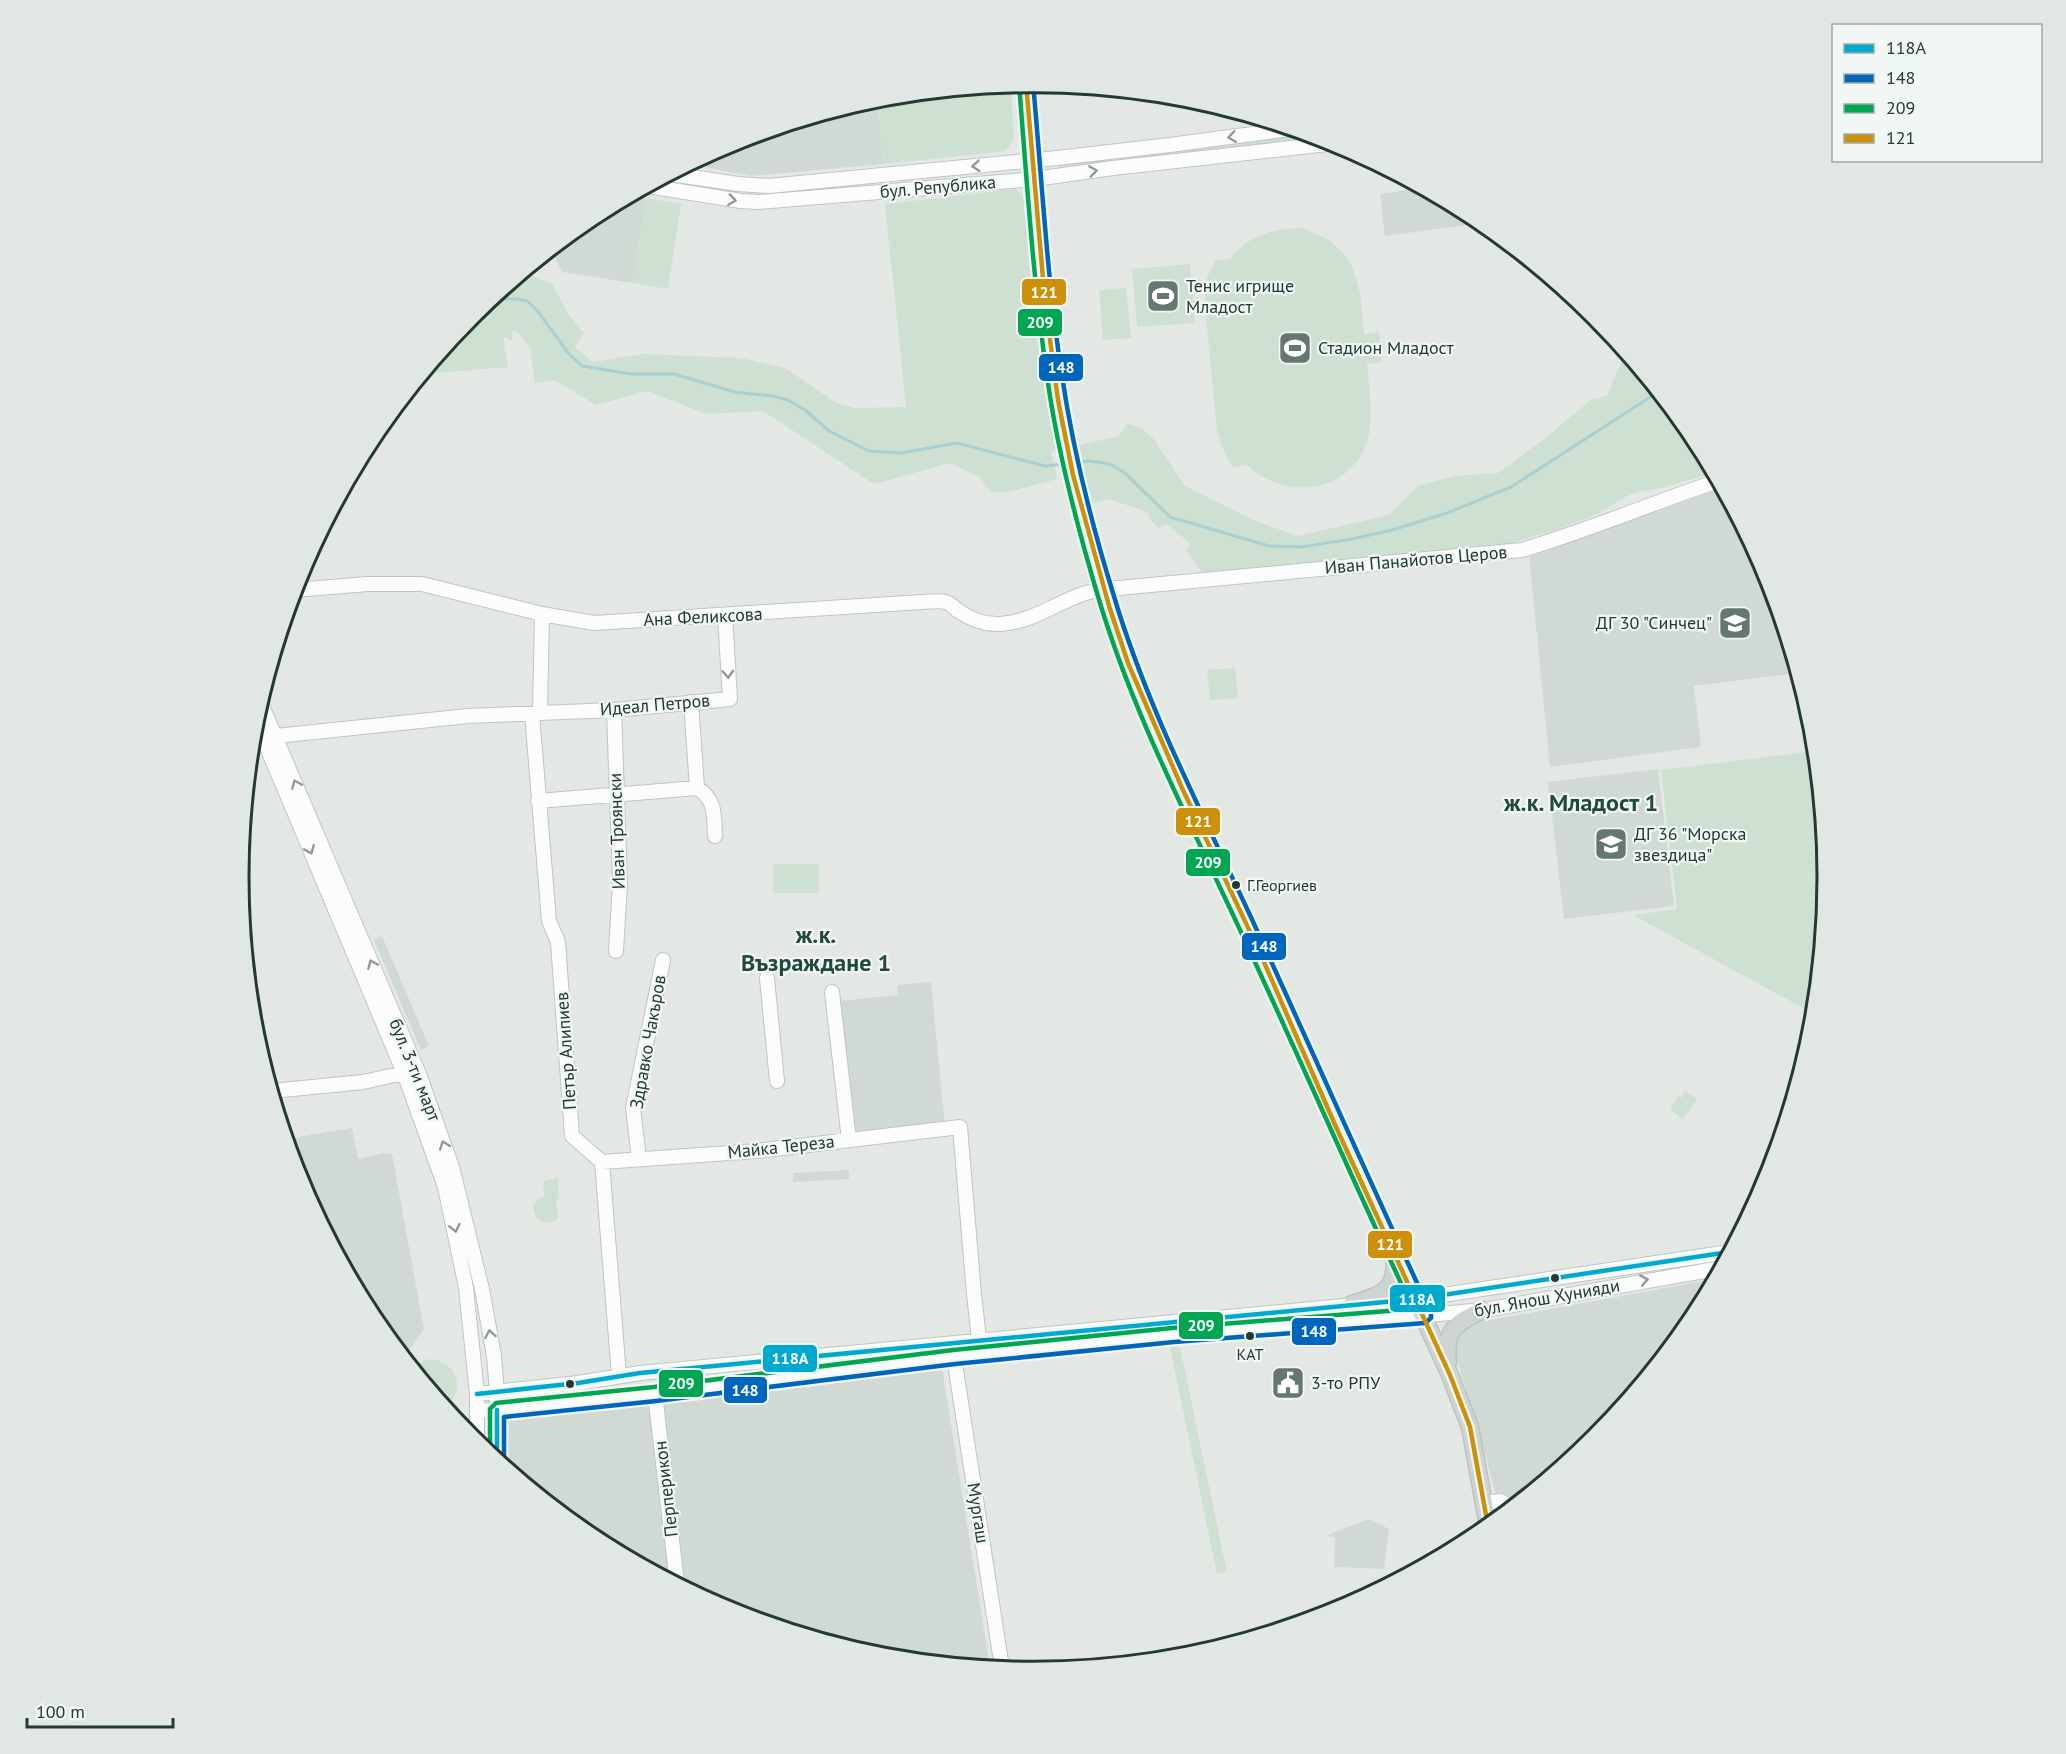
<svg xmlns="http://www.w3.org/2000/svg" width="2066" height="1754" font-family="'PT Sans',sans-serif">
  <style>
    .built { fill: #d1d9d5 }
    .green { fill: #cee0d1 }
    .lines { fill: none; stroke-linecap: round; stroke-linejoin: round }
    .stream { stroke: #a8d0d3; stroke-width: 3 }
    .minor-casing { stroke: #c0c5c2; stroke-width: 16 }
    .major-casing { stroke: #bcc4c1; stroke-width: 19 }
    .minor { stroke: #fbfcfb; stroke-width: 14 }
    .major { stroke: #ced4d1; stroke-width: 16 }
    .bus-1-casing { stroke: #f1f7f4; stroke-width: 9 }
    .bus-2-casing { stroke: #f1f7f4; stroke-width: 9 }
    .bus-3-casing { stroke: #f1f7f4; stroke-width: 9 }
    .bus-4-casing { stroke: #f1f7f4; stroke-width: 9 }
    .bus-1 { stroke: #00a9ce; stroke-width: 4.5 }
    .bus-2 { stroke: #0065bd; stroke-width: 4.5 }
    .bus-3 { stroke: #00a651; stroke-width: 4.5 }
    .bus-4 { stroke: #cd900a; stroke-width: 4.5 }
    .oneway { stroke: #8f9a96 }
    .bus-dot { fill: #233931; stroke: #f1f7f4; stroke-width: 2 }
    .labels { text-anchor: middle; stroke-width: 4.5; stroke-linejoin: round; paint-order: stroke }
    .bus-label { font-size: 16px; fill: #233931; stroke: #f1f7f4; text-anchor: start }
    .street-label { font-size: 18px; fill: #233931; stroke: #f1f7f4 }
    .poi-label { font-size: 18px; fill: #233931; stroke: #f1f7f4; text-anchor: start }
    .district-label { font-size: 24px; font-weight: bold; fill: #21493c; stroke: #f1f7f4 }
    .rim { fill: none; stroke: #233931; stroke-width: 3 }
    .line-badge { stroke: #f1f7f4; stroke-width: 2 }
    .badge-label { font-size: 16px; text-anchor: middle; font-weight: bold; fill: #fff }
  </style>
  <rect width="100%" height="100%" fill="#e3e8e5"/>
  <!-- built -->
  <path class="built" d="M 878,98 L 883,164 L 750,176 L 689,164 L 729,143 Z
    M 1422,188 L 1475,217 L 1482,223 L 1385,236 L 1380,194 Z
    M 633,195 L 646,198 L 633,283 L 562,272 L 551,249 L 592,216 Z
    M 1722,488 L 1767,573 L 1797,673 L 1694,686 L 1701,747 L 1550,767 L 1529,557 Z
    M 1658,769 L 1674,906 L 1564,919 L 1548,782 Z
    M 382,936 L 429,1046 L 421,1050 L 374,940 Z
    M 931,982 L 945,1127 L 853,1136 L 840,1001 L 898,995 L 897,985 Z
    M 352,1128 L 358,1159 L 384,1153 L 392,1154 L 424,1329 L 404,1357 L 372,1318 L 299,1181 L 286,1139 Z
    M 849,1170 L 849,1179 L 793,1182 L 793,1173 Z
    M 1714,1279 L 1693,1319 L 1595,1439 L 1501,1516 L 1480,1434 L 1456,1357 L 1457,1342 L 1463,1331 L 1475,1323 Z
    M 942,1368 L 990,1667 L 878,1656 L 729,1611 L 591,1537 L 507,1468 L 509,1422 L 531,1415 L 639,1405 Z
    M 1369,1519 L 1389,1529 L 1384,1569 L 1334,1567 L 1335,1538 L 1327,1535 Z"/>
  <!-- green -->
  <path class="green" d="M 1011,85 L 1014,140 L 1005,151 L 883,164 L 878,98 Z
    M 1290,129 L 1336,143 L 1059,176 L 1057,158 Z
    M 1015,189 L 1023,196 L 1033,286 L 1060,450 L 1051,452 L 1057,479 L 1008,492 L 991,492 L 979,477 L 950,463 L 874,484 L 763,411 L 706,414 L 648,391 L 596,405 L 554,380 L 535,383 L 530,347 L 515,330 L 511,333 L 513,341 L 504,337 C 503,346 507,357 508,367 L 423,374 L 471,315 L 530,267 L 534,276 L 552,284 L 569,315 L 584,333 L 575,347 L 592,362 L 644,354 L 741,358 L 785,368 L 838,404 L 855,408 L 906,407 L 885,204 Z
    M 646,198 L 681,204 L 668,289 L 633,283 Z
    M 1301,228 C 1358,245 1360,282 1364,334 L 1379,332 L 1382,362 L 1367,364 C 1369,388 1374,415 1368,438 C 1352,494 1286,502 1247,465 L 1232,467 L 1222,447 L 1217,430 L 1205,305 L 1207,277 L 1216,260 L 1230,259 C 1249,235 1272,229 1301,228 Z
    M 1190,264 L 1195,323 L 1137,327 L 1132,269 Z
    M 1126,288 L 1131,338 L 1103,340 L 1099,290 Z
    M 1625,353 L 1694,436 L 1714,473 L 1661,488 L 1638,492 L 1625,497 L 1600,513 L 1556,530 L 1508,544 L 1206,574 C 1197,570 1194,558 1186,551 L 1190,543 L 1166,524 L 1159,528 L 1151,521 L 1148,512 L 1109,499 L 1093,503 L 1084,482 L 1075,446 L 1119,436 L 1127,424 L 1140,427 L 1153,438 L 1185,486 L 1256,521 L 1298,536 L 1389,515 L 1418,486 L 1455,476 L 1498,473 L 1544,439 L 1592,399 L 1607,396 Z
    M 1235,668 L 1238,698 L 1210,700 L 1207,670 Z
    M 1815,751 L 1827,877 L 1814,1014 L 1633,915 L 1677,909 L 1661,770 Z
    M 773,864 L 819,864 L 819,893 L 773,893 Z
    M 1685,1091 L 1697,1099 L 1683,1119 L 1670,1110 L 1678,1096 L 1681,1098 Z
    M 558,1178 L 559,1199 L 556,1200 L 558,1219 C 537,1232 523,1203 544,1196 L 543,1181 Z
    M 1170,1347 L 1180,1347 L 1226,1568 L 1226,1571 L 1217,1574 Z
    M 433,1359 C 458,1364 466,1391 445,1407 L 413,1368 L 425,1360 Z"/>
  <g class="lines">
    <!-- stream -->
    <path class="stream" d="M 490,299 L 517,299 L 527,301 L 537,310 L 569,354 L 582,366 L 631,374 L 674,374 L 735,392 L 772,396 L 788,400 L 805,410 L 829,431 L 869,451 L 901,453 L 957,443 L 1045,466 L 1065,464
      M 1077,462 L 1089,461 L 1110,464 L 1125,473 L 1170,517 L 1269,546 L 1301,547 L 1352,539 L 1392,530 L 1447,513 L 1511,487 L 1658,392"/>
    <!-- minor casing -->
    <g class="minor-casing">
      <path id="minor" d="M 671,174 L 738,184 L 769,186 L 1057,158 L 1170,145 L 1290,129
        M 648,186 L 741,201 L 758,202 L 1035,179 L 1113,168 L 1336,143
        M 294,590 L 368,584 L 422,584 L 542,614 L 594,623 L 922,602 C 929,602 939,600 946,602 C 950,603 954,607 957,610 C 970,619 984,625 1000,624 C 1045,621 1071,587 1119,588 L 1522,550 C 1589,530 1652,503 1718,481
        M 260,701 L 419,1074 L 452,1167 L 482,1289 L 494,1356 L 497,1392 L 497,1460
        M 691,702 L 697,788
        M 614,710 L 620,884 L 616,951
        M 540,713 L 542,614
        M 532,714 L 549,921 L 558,942 L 572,1136 L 602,1162 L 619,1376
        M 255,719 L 404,1073 L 445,1187 L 466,1288 L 477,1394 L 477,1444
        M 276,736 L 468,716 L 614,710 L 730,699 L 725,615
        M 538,801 L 697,788 C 716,799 714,816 715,836
        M 767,978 L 777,1081
        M 832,992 L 849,1140
        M 272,1091 L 363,1082 L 404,1073
        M 639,1159 L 633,1108 L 663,960
        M 602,1162 L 757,1151 L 960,1127 L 974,1294 L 979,1339
        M 954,1357 L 1002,1668
        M 477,1394 L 578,1383 L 640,1373 L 1416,1299 L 1729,1252
        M 655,1394 L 677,1583
        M 478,1411 L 655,1394 L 954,1357 L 1173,1335 L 1271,1329 L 1484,1310 L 1721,1268
        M 1485,1503 L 1500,1501 L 1511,1507"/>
    </g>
    <!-- major casing -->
    <g class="major-casing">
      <path id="major" d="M 1026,83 L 1045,302 L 1058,400 L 1073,475 L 1109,606 L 1128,663 L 1182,788 L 1260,953 L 1336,1127 L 1450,1375 L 1470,1427 L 1488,1526
        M 1352,1304 C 1380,1295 1396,1293 1395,1259
        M 1448,1362 C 1444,1330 1456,1322 1484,1310"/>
    </g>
    <!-- minor -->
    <use href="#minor" class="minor"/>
    <!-- major -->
    <use href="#major" class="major"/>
    <!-- bus-1 casing -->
    <g class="bus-1-casing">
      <path id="bus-1" d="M 477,1394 L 578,1383 L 640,1373 L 1416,1299 L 1729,1252
        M 497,1410 L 497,1460"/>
    </g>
    <!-- bus-2 casing -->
    <g class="bus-2-casing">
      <path id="bus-2" d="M 504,1460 L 504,1417 L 656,1401 L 955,1364 L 1174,1342 L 1425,1323 L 1431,1318 L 1431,1313 C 1369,1180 1310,1046 1249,913 C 1200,808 1146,705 1113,593 C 1091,522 1073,450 1062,376 C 1047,279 1042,180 1033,83"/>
    </g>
    <!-- bus-3 casing -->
    <g class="bus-3-casing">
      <path id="bus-3" d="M 490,1454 L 490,1409 L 496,1403 L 654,1387 L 953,1350 L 1172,1328 L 1413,1309 C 1352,1179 1295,1047 1234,917 C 1184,810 1130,706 1097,593 C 1076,522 1057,450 1047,376 C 1033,280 1027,181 1019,84"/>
    </g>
    <!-- bus-4 casing -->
    <g class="bus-4-casing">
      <path id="bus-4" d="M 1026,83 L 1045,302 L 1058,400 L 1073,475 L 1109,606 L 1128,663 L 1182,788 L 1260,953 L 1336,1127 L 1450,1375 L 1470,1427 L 1488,1526"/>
    </g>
    <!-- bus-1 -->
    <use href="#bus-1" class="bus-1"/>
    <!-- bus-2 -->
    <use href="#bus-2" class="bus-2"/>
    <!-- bus-3 -->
    <use href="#bus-3" class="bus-3"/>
    <!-- bus-4 -->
    <use href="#bus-4" class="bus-4"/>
  </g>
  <!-- one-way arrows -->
  <defs><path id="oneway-chevron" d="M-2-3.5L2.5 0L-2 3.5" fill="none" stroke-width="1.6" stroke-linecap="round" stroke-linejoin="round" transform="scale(1.5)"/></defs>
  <g class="oneway">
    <use href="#oneway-chevron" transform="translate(1232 137) rotate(172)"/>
    <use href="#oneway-chevron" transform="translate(976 166) rotate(175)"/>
    <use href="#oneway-chevron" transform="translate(1093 171) rotate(-8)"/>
    <use href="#oneway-chevron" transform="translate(732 200) rotate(8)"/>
    <use href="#oneway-chevron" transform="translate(728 674) rotate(87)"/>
    <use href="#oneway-chevron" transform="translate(296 784) rotate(-113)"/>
    <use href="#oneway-chevron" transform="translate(310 850) rotate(67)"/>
    <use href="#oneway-chevron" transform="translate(372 964) rotate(-113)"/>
    <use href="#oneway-chevron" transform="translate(444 1145) rotate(-110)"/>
    <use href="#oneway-chevron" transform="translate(455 1228) rotate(78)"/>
    <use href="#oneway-chevron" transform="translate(1644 1280) rotate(-10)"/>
    <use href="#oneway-chevron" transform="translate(490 1334) rotate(-100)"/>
  </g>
  <!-- icons -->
  <defs>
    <g id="stadium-square" transform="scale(1.725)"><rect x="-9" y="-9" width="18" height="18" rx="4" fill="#667670" stroke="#f1f7f4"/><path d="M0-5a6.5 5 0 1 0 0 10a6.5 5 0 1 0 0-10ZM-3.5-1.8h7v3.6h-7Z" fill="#fff"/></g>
    <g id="school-square" transform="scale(1.725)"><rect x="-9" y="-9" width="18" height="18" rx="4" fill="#667670" stroke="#f1f7f4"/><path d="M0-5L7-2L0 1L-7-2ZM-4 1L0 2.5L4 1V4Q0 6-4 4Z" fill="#fff"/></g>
    <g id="civic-square" transform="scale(1.725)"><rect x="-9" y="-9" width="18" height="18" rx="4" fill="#667670" stroke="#f1f7f4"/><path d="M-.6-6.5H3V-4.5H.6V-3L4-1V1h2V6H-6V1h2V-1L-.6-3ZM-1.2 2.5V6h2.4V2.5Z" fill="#fff"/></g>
  </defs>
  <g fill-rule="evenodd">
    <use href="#stadium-square" x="1163" y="296"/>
    <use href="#stadium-square" x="1295" y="348"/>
    <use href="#school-square" x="1735" y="623"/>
    <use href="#school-square" x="1611" y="844"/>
    <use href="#civic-square" x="1288" y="1383"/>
  </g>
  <!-- markers -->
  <g class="bus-dot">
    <circle cx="1236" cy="885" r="5"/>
    <circle cx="1555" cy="1278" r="5"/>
    <circle cx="1250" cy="1336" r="5"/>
    <circle cx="570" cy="1384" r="5"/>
  </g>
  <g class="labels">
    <!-- bus labels -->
    <g class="bus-label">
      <text x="1247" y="891">Г.Георгиев</text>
      <text x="1250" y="1360" text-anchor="middle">КАТ</text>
    </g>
    <!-- street labels -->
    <g class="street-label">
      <text transform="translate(938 187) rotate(-5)" y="6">бул. Република</text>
      <text transform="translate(1416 560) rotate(-5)" y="6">Иван Панайотов Церов</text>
      <text transform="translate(703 617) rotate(-3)" y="6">Ана Феликсова</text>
      <text transform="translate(655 705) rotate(-5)" y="6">Идеал Петров</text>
      <text transform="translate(617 831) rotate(-92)" y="6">Иван Троянски</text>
      <text transform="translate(648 1042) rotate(-80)" y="6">Здравко Чакъров</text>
      <text transform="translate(566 1051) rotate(-94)" y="6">Петър Алипиев</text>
      <text transform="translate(415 1070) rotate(68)" y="6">бул. 3-ти март</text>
      <text transform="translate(781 1147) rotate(-6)" y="6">Майка Тереза</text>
      <text transform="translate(1547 1298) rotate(-10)" y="6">бул. Янош Хунияди</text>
      <text transform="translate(666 1489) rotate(-97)" y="6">Перперикон</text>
      <text transform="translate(978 1513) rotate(81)" y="6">Мургаш</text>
    </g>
    <!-- poi labels -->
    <g class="poi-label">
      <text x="1186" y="292">Тенис игрище<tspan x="1186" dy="21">Младост</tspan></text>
      <text x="1318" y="354">Стадион Младост</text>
      <text x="1712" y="629" text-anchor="end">ДГ 30 "Синчец"</text>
      <text x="1634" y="840">ДГ 36 "Морска<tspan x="1634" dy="21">звездица"</tspan></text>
      <text x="1311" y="1389">3-то РПУ</text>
    </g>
    <!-- district labels -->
    <g class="district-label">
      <text x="1581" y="811">ж.к. Младост 1</text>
      <text x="816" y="943">ж.к.<tspan x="816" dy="28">Възраждане 1</tspan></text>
    </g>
  </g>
  <!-- crop -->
  <path d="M0 0H2066V1754H0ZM249 877a784 784 0 1 1 1568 0a784 784 0 1 1-1568 0Z" fill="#e1e8e4" fill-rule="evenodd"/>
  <path class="rim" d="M249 877a784 784 0 1 1 1568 0a784 784 0 1 1-1568 0Z"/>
  <g class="line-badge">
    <rect x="1021" y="278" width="46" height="28" rx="6" fill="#cd900a"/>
    <rect x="1017" y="308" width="46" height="29" rx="6" fill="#00a651"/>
    <rect x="1038" y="353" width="46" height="29" rx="6" fill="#0065bd"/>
    <rect x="1175" y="807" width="46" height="29" rx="6" fill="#cd900a"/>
    <rect x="1185" y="848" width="46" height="29" rx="6" fill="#00a651"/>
    <rect x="1241" y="932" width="46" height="29" rx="6" fill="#0065bd"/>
    <rect x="1367" y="1230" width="46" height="29" rx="6" fill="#cd900a"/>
    <rect x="1389" y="1284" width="57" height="29" rx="6" fill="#00a9ce"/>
    <rect x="1178" y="1311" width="46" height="29" rx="6" fill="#00a651"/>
    <rect x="1291" y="1317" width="46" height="29" rx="6" fill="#0065bd"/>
    <rect x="762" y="1344" width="56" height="29" rx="6" fill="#00a9ce"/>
    <rect x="658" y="1369" width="46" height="29" rx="6" fill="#00a651"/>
    <rect x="723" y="1376" width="45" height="28" rx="6" fill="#0065bd"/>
  </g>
  <g class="badge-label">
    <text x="1044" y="298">121</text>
    <text x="1040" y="328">209</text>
    <text x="1061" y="373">148</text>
    <text x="1198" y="827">121</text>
    <text x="1208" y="868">209</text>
    <text x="1264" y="952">148</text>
    <text x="1390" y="1250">121</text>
    <text x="1417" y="1305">118А</text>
    <text x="1201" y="1331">209</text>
    <text x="1314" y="1337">148</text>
    <text x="790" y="1364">118А</text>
    <text x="681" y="1389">209</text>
    <text x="745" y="1396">148</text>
  </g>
  <!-- legend -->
  <rect x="1832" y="24" width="210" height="138" fill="#f1f7f4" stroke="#9faba6" stroke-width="1.5"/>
  <rect x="1844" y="44" width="30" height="9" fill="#00a9ce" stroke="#9faba6" stroke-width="1.5"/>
  <text x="1886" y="54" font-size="18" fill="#233931">118А</text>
  <rect x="1844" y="74" width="30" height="9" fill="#0065bd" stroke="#9faba6" stroke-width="1.5"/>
  <text x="1886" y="84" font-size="18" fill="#233931">148</text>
  <rect x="1844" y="104" width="30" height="9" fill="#00a651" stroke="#9faba6" stroke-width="1.5"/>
  <text x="1886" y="114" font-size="18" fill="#233931">209</text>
  <rect x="1844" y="134" width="30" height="9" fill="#cd900a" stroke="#9faba6" stroke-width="1.5"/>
  <text x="1886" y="144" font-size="18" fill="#233931">121</text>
  <!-- scale -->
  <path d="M27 1718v9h146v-9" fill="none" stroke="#233931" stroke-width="3"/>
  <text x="36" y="1718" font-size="18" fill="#233931" stroke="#f1f7f4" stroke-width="4.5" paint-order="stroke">100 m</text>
</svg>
